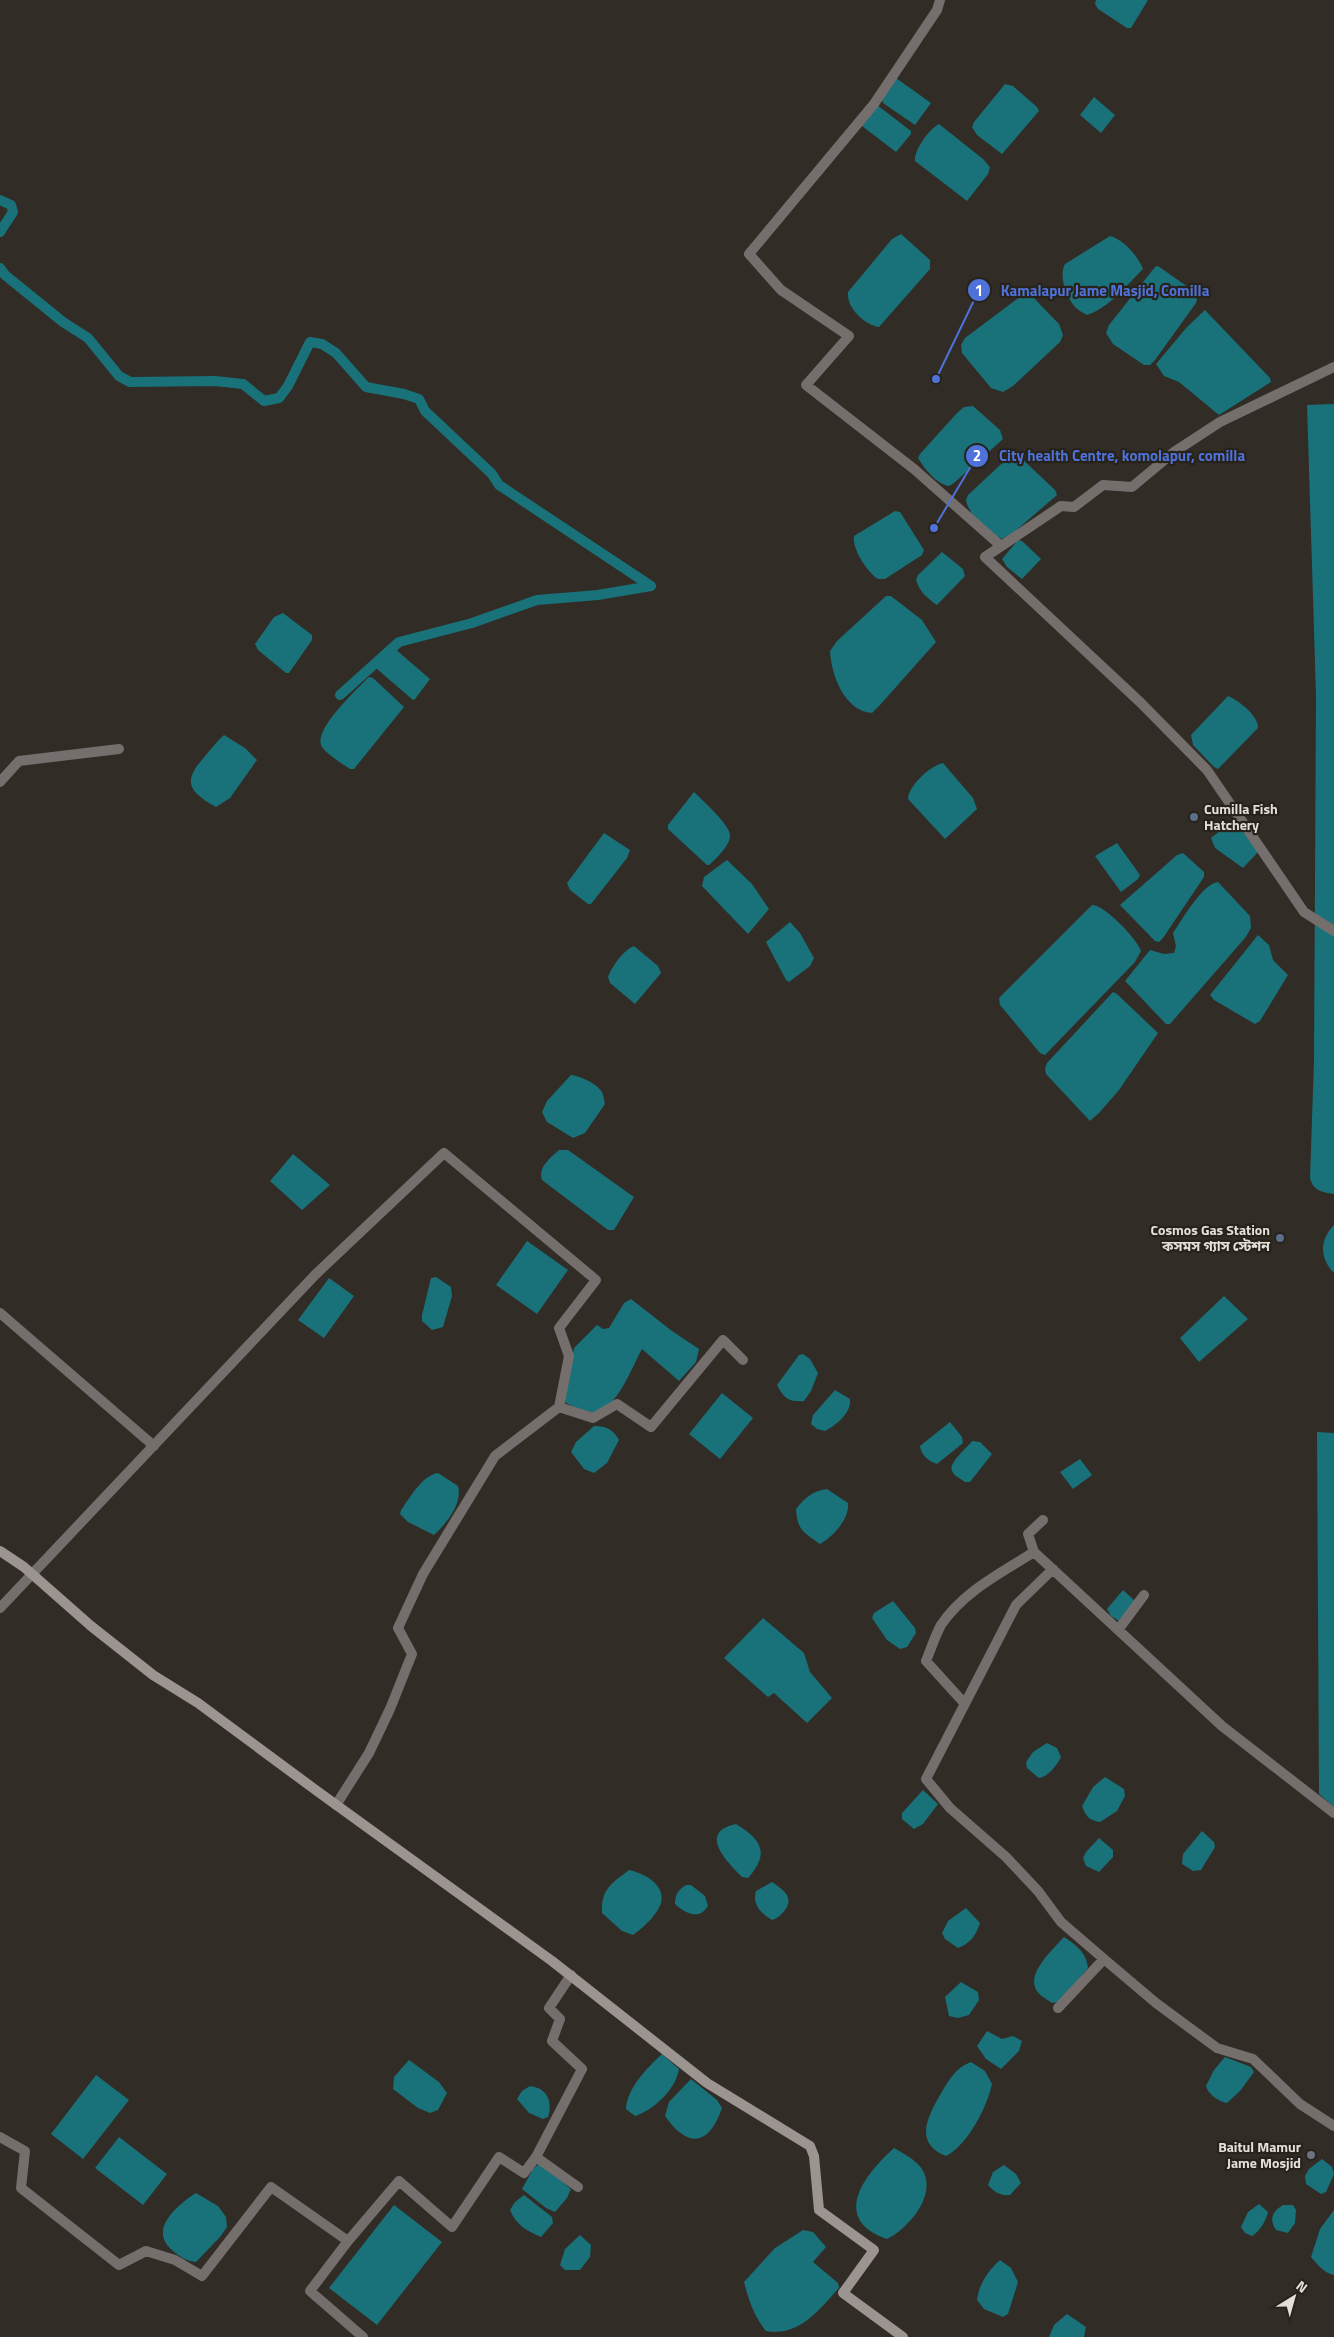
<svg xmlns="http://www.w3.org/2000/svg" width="1334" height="2337" font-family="'Titillium Web','Noto Sans Bengali',sans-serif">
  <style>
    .water { fill: #19717a }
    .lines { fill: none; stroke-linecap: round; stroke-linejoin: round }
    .canal { stroke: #19717a; stroke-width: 10 }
    .minor { stroke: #746f6d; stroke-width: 10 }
    .secondary { stroke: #9c9491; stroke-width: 10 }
    .service-dot { fill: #5c6f8a; stroke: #27231b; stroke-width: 2 }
    .worship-dot { fill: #6b7280; stroke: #27231b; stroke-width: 2 }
    .labels { text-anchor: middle; stroke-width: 4.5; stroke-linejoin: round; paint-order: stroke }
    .poi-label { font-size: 14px; font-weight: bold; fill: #e3e0db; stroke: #27231b; text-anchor: end }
    .leader { fill: none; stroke: #4e72d9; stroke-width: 2 }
    .callout-dot { fill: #4e72d9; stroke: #27231b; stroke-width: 2 }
    .mark-label { font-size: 15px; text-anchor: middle; font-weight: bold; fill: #fff }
    .callout-label { font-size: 15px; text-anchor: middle; font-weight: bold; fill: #4e72d9; stroke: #27231b; stroke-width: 4.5; stroke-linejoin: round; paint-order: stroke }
  </style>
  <rect width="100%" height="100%" fill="#312c25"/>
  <!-- water -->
  <path class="water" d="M 1096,0 L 1148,0 L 1131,28 L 1127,28 L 1098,9 L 1095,4 Z
    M 896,78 L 931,103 L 915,125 L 883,103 L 882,99 Z
    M 1005,84 L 1013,86 L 1037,107 L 1039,111 L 1002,154 L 977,135 L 972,127 L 974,122 Z
    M 1094,97 L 1115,115 L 1101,133 L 1080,115 Z
    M 877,105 L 911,131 L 911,134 L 896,152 L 862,126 Z
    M 939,124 L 983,159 L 990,167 L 988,174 L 967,201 L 915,161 C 914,150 929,129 939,124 Z
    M 901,234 L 930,260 L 930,269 L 879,327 C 864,325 846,307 848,292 L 892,239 Z
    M 1110,236 C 1123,239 1138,256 1143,269 C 1127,285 1109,308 1087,315 C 1084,313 1079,311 1076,308 C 1067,298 1058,277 1065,264 Z
    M 1158,266 L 1188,287 L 1197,299 L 1196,303 L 1155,360 L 1150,365 L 1144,365 L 1113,344 L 1106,333 L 1109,325 L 1155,267 Z
    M 1025,293 L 1030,294 L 1059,324 L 1063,335 L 1060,342 L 1013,386 L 1003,392 L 991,388 L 962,353 L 961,345 L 965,338 Z
    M 1205,310 L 1270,378 L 1271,382 L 1219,415 L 1179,382 L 1164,376 L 1156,364 L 1187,327 Z
    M 1334,404 L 1334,1194 C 1322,1192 1313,1191 1310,1178 L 1314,1059 L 1316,695 L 1307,405 Z
    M 973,406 L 1000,430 L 1003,439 L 954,483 L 949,486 C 936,484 925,469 918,458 L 920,454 L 957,413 L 964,407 Z
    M 1013,453 L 1017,454 L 1055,490 L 1057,495 L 1013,533 L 1002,539 C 988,533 969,516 966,500 L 968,495 Z
    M 895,511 L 900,512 L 924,550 L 922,555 L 885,579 L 878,579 C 867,572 852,549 854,536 Z
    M 1018,540 L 1022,541 L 1041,559 L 1022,579 L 1007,567 L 1002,559 Z
    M 942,552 L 963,569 L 965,576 L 937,605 C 928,599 919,591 916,580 L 918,575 Z
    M 886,596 L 891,596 L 922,620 L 936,642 L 880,705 L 872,713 C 844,711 831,674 830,651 L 837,641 Z
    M 283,613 L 312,635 L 312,640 L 289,673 L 286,673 L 258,650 L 255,644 L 274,617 Z
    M 394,648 L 430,679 L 415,699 L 413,700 L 377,669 L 376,666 Z
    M 369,677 L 373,678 L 404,707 L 354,769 L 350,769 C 344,765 323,752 321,745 C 315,728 357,689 369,677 Z
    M 1228,696 C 1238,700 1259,716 1258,728 L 1218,769 L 1214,767 L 1193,745 L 1191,735 Z
    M 224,735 L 245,748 L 257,760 L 230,798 L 216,807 C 188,791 182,782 205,756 C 211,749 217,741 224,735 Z
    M 943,763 L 973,798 L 977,809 L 945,839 L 908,799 C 909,785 930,766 943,763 Z
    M 694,792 C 703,801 732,826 730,837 C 729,846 716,859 709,865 L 707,865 L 668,829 L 668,825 Z
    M 1234,820 L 1259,851 L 1243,868 L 1215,848 L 1211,838 Z
    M 604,833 L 630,850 L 627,858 L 591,904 L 588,904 L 570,890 L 567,883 Z
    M 1117,843 L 1140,875 L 1138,879 L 1121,892 L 1095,856 Z
    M 1183,853 L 1204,872 L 1204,877 L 1163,938 L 1159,942 L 1155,941 L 1120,905 L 1177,855 Z
    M 727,860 L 752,884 L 769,909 L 748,934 L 702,886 L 704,877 Z
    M 1218,882 L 1250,916 L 1251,928 L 1245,938 L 1170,1024 L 1166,1024 L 1125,981 L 1150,950 L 1164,954 L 1174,953 L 1176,946 L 1173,933 C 1182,920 1202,884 1218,882 Z
    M 1092,905 C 1104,904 1138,940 1141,951 L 1135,962 L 1045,1055 L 1040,1053 L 1000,1005 L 999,998 Z
    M 790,922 L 800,933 L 814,958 L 810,966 L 789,982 L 786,980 L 766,942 Z
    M 1258,935 L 1269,945 L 1273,960 L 1288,975 L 1260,1021 L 1255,1024 L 1214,1000 L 1210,995 Z
    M 634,946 L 658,966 L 661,973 L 635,1004 L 610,983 L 608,977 C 612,967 623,950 634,946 Z
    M 1113,992 L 1117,994 L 1158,1033 L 1119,1090 L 1099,1113 L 1090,1121 L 1046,1074 L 1045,1069 L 1047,1063 Z
    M 571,1075 C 581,1076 597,1084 602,1092 C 604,1096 604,1101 605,1104 L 585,1133 L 573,1138 L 547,1122 L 542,1112 L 547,1101 Z
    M 559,1150 L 568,1150 L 634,1197 L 614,1230 L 608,1230 L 542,1180 C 537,1168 551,1157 559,1150 Z
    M 293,1154 L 330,1185 L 302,1210 L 270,1181 Z
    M 1334,1225 L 1334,1273 C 1320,1259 1319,1240 1334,1225 Z
    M 527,1241 L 568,1270 L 537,1314 L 496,1285 Z
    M 436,1277 L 451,1287 L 452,1296 L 443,1327 L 432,1330 L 422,1321 L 422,1315 L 431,1278 Z
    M 329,1278 L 354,1296 L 324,1338 L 298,1320 Z
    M 1224,1296 L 1248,1319 L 1199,1362 L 1180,1338 Z
    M 631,1299 L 672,1331 L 699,1349 L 696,1362 L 679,1381 L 642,1349 C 631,1368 616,1415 589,1412 C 581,1411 571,1405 564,1402 L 574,1348 L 597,1325 L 603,1329 L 609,1328 L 624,1303 Z
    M 803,1354 L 810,1359 L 818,1373 L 811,1391 L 804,1401 C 789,1402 784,1399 777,1385 L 799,1355 Z
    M 835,1390 L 850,1399 C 852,1413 835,1426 825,1431 L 817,1429 L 811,1424 L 813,1415 Z
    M 722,1393 L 753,1418 L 720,1459 L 689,1434 Z
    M 950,1422 L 962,1437 L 963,1443 L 937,1464 C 928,1461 921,1455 920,1446 Z
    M 594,1426 C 606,1426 613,1429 619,1440 L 607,1463 L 594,1473 L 584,1469 L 571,1452 L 576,1442 Z
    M 1317,1432 L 1334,1433 L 1334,1807 L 1319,1794 Z
    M 972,1441 L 980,1442 L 992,1454 L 970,1482 L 965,1482 C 961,1479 954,1476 952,1471 C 948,1463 967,1448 972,1441 Z
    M 1080,1459 L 1092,1475 L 1073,1489 L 1060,1472 Z
    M 438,1473 L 458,1486 C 463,1503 446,1524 434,1535 L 408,1522 L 400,1514 L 401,1510 C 410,1498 422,1475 438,1473 Z
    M 827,1489 L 848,1503 C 850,1518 833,1537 820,1544 C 804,1533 797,1530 796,1509 C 805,1498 812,1491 827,1489 Z
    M 1123,1590 L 1135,1601 L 1119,1621 L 1111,1616 L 1107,1609 Z
    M 893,1601 L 915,1628 L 916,1633 L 907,1647 L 900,1649 L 887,1640 L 872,1618 L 874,1613 Z
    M 763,1618 L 804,1653 L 810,1672 L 832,1698 L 807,1723 L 774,1693 L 768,1697 L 724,1658 Z
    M 1047,1743 L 1057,1748 L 1061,1757 C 1057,1765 1048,1777 1039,1778 L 1027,1768 L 1026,1762 L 1033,1752 Z
    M 1105,1777 L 1124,1789 L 1125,1796 L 1117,1811 L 1100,1822 C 1089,1820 1086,1817 1082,1806 L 1093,1787 Z
    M 923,1790 L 938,1804 L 923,1824 L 914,1829 L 902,1819 L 902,1813 Z
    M 736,1824 C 762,1840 770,1853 748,1878 L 742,1877 C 727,1862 697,1832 736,1824 Z
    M 1202,1831 L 1214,1842 L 1215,1847 L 1201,1870 L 1193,1871 L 1182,1864 L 1183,1854 Z
    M 1099,1838 L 1113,1850 L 1113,1857 L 1099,1872 L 1086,1866 L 1083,1858 L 1086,1852 Z
    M 629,1870 C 643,1873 666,1884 661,1903 C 658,1914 642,1929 633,1935 L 622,1931 L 602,1913 C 601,1889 611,1884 629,1870 Z
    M 772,1882 C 782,1889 795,1897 785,1910 C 781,1915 778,1918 772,1920 C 761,1913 752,1905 756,1891 Z
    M 686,1885 L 691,1885 L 705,1896 L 708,1906 C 699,1921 685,1913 675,1904 C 675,1895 678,1890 686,1885 Z
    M 966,1908 L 980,1923 C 976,1935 971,1943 958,1948 L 945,1939 L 942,1933 L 948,1921 Z
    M 1064,1937 C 1076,1945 1087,1953 1088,1968 L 1059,2002 L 1052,2003 C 1047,1999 1037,1995 1035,1987 C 1029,1971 1054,1948 1064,1937 Z
    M 961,1982 L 978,1992 L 979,2000 L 969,2015 L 958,2018 L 949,2016 L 945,1997 Z
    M 987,2031 L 1002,2039 L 1013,2036 L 1022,2041 L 1019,2051 L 1001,2069 L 986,2059 L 977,2046 Z
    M 662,2054 L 679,2069 C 676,2089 654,2110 635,2116 L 626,2109 C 627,2088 648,2067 662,2054 Z
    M 1225,2057 L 1251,2067 L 1254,2072 L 1240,2091 L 1227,2103 C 1219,2102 1208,2094 1206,2086 L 1214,2070 Z
    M 409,2060 L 439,2082 L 447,2093 L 438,2110 L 430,2113 L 418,2108 L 393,2089 L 394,2077 Z
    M 971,2062 L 985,2071 L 992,2084 C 987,2107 968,2145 946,2156 C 914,2143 927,2118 940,2095 C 949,2080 955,2068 971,2062 Z
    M 96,2075 L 129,2100 L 83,2159 L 51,2134 Z
    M 691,2079 L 717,2100 L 722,2108 C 709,2146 688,2149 665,2116 L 669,2102 Z
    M 530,2086 C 547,2088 553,2101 548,2117 L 543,2119 L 529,2113 L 517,2099 L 522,2091 Z
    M 119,2137 L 167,2174 L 143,2205 L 95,2168 Z
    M 894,2148 C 903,2153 916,2160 922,2169 C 938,2194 909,2228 887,2239 C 830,2219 864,2175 894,2148 Z
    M 1322,2159 L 1332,2167 L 1334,2174 L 1326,2192 L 1321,2194 L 1306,2184 L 1305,2176 L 1309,2169 Z
    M 540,2163 L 571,2189 L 567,2198 L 555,2212 L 546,2208 L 522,2189 L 533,2169 Z
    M 1004,2165 L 1016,2174 L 1021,2183 L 1010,2195 C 1001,2196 994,2192 988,2185 L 993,2172 Z
    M 196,2193 L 218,2206 L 226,2217 L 227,2227 L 220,2237 L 196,2262 C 186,2261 180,2257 172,2250 C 148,2230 177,2205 196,2193 Z
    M 524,2195 L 552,2217 L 553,2223 L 541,2237 C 527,2231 516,2225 510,2210 L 515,2202 Z
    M 1259,2204 L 1268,2212 C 1266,2221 1260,2231 1252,2236 L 1245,2233 L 1241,2227 L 1248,2212 Z
    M 394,2205 L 442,2242 L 377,2325 L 329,2288 Z
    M 1283,2205 L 1293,2205 L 1296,2210 L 1295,2223 L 1288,2233 L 1276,2230 C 1269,2219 1272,2212 1283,2205 Z
    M 1334,2210 L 1334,2275 C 1324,2273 1318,2265 1311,2257 L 1320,2229 Z
    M 803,2230 L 813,2232 L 826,2247 L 813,2262 L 838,2283 L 839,2288 C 819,2310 799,2337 766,2331 C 754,2316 749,2301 744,2282 L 775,2248 Z
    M 580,2235 L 591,2245 L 590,2257 L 580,2270 L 565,2270 L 560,2265 L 565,2249 Z
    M 1000,2260 L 1011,2268 L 1018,2282 L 1008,2314 L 1003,2317 L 984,2309 L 977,2300 C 979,2284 988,2271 1000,2260 Z
    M 1067,2314 L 1086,2327 L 1084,2337 L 1049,2337 L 1054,2325 Z"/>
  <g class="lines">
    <!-- canal -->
    <path class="canal" d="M 0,200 L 11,205 L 13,212 L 0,232
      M 0,268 L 5,275 L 63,322 L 88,338 L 119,376 L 130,382 L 215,381 L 243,384 L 264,401 L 279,398 L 288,386 L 310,342 L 322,344 L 336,353 L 366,387 L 404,394 L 419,399 L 425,411 L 492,474 L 499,485 L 651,586 L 598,595 L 537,600 L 472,623 L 399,642 L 340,695"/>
    <!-- minor -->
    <path class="minor" d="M 940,0 L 937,10 L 874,104 L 749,254 L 781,290 L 849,336 L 806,385 L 914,469 L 1001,546
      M 1334,367 L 1220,422 L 1174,452 L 1132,487 L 1103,485 L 1074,507 L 1061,506 L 985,557 L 1141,703 L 1207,770 L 1304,912 L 1334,931
      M 0,782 L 19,761 L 119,749
      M 0,1313 L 154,1446
      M 559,1407 L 593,1418 L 617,1404 L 651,1427 L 723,1340 L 743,1360
      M 1043,1520 L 1028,1534 L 1034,1552 L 1222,1726 L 1334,1813
      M 1053,1569 L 1016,1605 L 926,1779 L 950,1808 L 1006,1857 L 1038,1891 L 1061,1922 L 1104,1959
      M 0,1608 L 315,1275 L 444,1153 L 596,1280 L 559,1328 L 569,1356 L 559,1407 L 495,1456 L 423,1574 L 398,1628 L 412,1654 L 390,1709 L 369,1753 L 336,1805
      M 1118,1630 L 1144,1595
      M 965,1704 L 926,1661 C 931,1649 935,1636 941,1625 C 964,1591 1001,1573 1034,1552
      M 1058,2008 L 1104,1959 L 1156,2003 L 1217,2048 L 1253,2059 L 1300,2104 L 1334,2126
      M 0,2137 L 25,2151 L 21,2188 L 119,2265 L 146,2251 L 175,2260 L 202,2276 L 271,2187 L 348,2241
      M 536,2157 L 578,2187
      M 363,2337 L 310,2291 L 348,2241 L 399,2181 L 452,2227 L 499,2157 L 524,2173 L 536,2157 L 582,2069 L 552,2041 L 560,2019 L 549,2008 L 571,1975"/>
    <!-- secondary -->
    <path class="secondary" d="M 0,1551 L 24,1567 L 91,1626 L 153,1675 L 198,1703 L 317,1791 L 552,1961 L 707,2083 L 810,2146 L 814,2156 L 819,2210 L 874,2250 L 843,2293 L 903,2337"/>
  </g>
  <!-- markers -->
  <g class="service-dot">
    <circle cx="1194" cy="817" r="5"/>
    <circle cx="1280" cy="1238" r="5"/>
  </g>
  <circle class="worship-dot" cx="1311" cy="2155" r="5"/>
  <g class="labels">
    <!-- poi labels -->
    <g class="poi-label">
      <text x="1204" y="814" text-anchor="start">Cumilla Fish<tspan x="1204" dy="16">Hatchery</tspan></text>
      <text x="1270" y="1235">Cosmos Gas Station<tspan x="1270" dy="16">কসমস গ্যাস স্টেশন</tspan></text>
      <text x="1301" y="2152">Baitul Mamur<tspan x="1301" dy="16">Jame Mosjid</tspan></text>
    </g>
  </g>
  <!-- callouts -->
  <path class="leader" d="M936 379L979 290M934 528L977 456"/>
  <g class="callout-dot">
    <circle cx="936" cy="379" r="5"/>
    <circle cx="934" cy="528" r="5"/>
    <circle cx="979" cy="290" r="12"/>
    <circle cx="977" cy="456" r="12"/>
  </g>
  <g class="mark-label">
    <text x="979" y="296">1</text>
    <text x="977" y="461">2</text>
  </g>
  <g class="callout-label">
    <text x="1105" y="296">Kamalapur Jame Masjid, Comilla</text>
    <text x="1122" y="461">City health Centre, komolapur, comilla</text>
  </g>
  <!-- north arrow -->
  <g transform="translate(1294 2297) rotate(37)" stroke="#27231b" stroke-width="4" paint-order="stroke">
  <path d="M0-4L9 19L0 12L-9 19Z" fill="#e3e0db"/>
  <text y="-8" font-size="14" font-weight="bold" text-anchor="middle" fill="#e3e0db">N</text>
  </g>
</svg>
